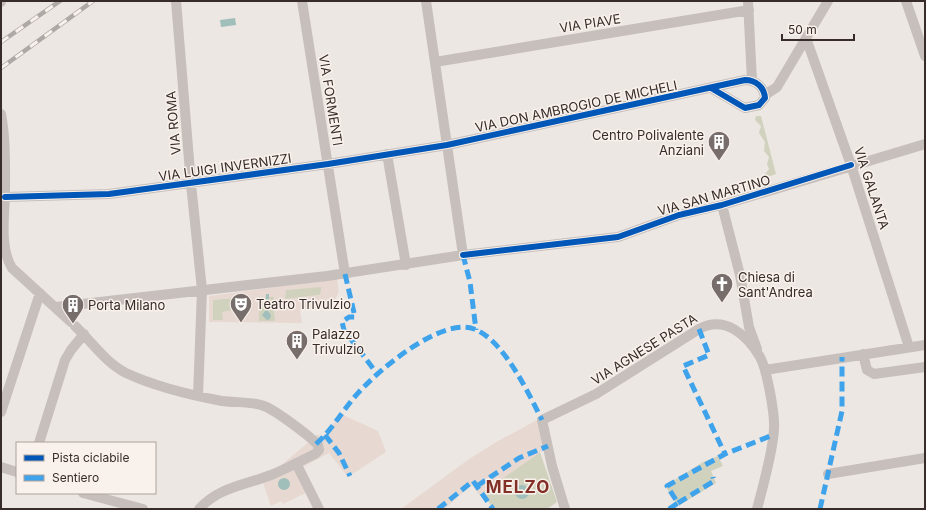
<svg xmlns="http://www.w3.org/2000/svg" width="926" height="510" font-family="Inter,sans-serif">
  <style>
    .green { fill: #d1d2be }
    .plaza { fill: #e7d9d1; fill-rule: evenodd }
    .water { fill: #a0beba }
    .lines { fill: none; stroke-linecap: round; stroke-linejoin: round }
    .minor { stroke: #c6bfbc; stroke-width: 10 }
    .rail-casing { stroke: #aea8a6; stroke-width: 4.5 }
    .rail { stroke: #f9f1eb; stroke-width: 3; stroke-dasharray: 9; stroke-linecap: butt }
    .quiet { stroke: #3fa3eb; stroke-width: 5; stroke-dasharray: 10 5; stroke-linecap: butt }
    .cycleway-casing { stroke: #f9f1eb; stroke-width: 8 }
    .cycleway { stroke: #0057b8; stroke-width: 6 }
    .labels { text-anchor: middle; stroke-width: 3; stroke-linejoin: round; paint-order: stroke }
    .street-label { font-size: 13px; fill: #372c2a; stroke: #f9f1eb }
    .poi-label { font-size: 13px; fill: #372c2a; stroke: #f9f1eb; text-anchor: start }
    .district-label { font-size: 17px; font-weight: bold; letter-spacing: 1px; fill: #823027; stroke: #f9f1eb }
  </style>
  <rect width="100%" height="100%" fill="#ede7e3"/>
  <!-- green -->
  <path class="green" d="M 756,116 L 761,116 L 776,174 L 768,177 L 765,174 L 769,169 L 767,164 L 769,157 L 764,151 L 765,142 L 759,133 L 761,126 L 755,120 Z
    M 321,286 L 321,292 L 320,295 L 285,300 L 285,290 Z
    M 259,297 L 274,297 L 275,321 L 259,321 Z
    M 232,298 L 233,310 L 223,320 L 213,320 L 213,300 Z
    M 540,452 L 557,502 L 547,509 L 493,509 L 482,492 Z
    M 718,456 L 723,466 L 711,471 L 716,483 L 678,506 L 665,486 L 703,462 Z"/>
  <!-- plaza -->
  <path class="plaza" d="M 337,279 L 339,292 L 332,306 L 300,310 L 302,323 L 209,322 L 209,296 ZM 321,287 L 321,292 L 319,295 L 285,299 L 286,290 ZM 259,297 L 274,297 L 275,321 L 259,321 ZM 232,298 L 233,310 L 222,312 L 223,320 L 213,320 L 213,300 Z
    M 341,414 L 378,431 L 386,452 L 348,477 L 329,453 L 303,467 L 312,490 L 283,504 L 281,501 L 271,506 L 260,474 L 278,468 L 318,434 L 322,438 Z
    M 539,419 L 552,444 L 479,495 L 472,485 L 444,509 L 401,509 L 469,459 L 498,441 Z"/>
  <!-- water -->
  <path class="water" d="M 235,18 L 236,25 L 221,27 L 220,20 Z
    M 266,294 L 269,294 L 268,311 L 271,315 L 270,319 L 267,320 L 262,315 L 266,310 Z
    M278 484a6 6 0 1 1 12 0a6 6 0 1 1-12 0Z
    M515 492a7 7 0 1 1 14 0a7 7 0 1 1-14 0Z"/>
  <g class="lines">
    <!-- minor -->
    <path class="minor" d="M 176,1 L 191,184 L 202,290 L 198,396
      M 302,1 L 345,274
      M 426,1 L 463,255
      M 748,1 L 752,81
      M 906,1 L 925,56
      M 1,2 L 1,1
      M 806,38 L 851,165 L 909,347
      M 435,62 L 749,10
      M 765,95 L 777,87 L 828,1
      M 1,114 C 6,140 5,170 5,196 C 4,219 0,249 12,268 L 71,322
      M 387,154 L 406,265
      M 5,197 L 109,194 L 328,164 L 447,145 L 745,80 C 756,80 764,87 765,98 L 759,105 L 745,108 L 711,88
      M 722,205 L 740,275 L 749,327 L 757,349
      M 56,307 L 327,276 L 463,255 L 618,237 L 679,215 L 722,205 L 925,144
      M 75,326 C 92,342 106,363 126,373 C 156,387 190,395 222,401 C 236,403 251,401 264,406 C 275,410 310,436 318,445 L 319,450 L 315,454 C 300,461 286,469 271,475 C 245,485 219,487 199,509
      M 863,354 L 867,370 L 874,374 L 925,367
      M 765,370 L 925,345
      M 1,412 L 40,293
      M 39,443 L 65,360 L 71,350 L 84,334
      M 296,463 L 319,509
      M 1,467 L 17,472
      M 828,474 L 925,458
      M 83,493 L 143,509
      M 565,509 L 552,466 L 542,420 L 596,394 L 699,329 C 725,315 747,335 760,357 C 767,370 775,414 774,429 C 773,450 763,487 757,509"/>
    <!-- rail casing -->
    <g class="rail-casing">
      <path id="rail" d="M 1,42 L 60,1
        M 1,68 L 93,1"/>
    </g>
    <!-- rail -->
    <use href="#rail" class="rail"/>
    <!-- quiet -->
    <path class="quiet" d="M 463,255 L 470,282 L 476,330
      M 345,274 L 355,317 L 349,317 L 342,322 L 344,330 L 378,375
      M 699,329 L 709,355 L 683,366 L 725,454
      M 325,435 L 339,453 L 350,476
      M 316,444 C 333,429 344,408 359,392 C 380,369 441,317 474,329 C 503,339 529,394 542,420
      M 477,486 L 519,458 L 548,446
      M 678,503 L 714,481 L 713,477
      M 438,509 L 473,481 L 493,509
      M 669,509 L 678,503 L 667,486 L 725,454 L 773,435
      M 820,509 L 842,411 L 842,357"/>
    <!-- cycleway casing -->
    <g class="cycleway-casing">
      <path id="cycleway" d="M 5,197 L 109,194 L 328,164 L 447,145 L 745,80 C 756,80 764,87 765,98 L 759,105 L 745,108 L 711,88
        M 463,255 L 618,237 L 679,215 L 722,205 L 851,165"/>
    </g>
    <!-- cycleway -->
    <use href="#cycleway" class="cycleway"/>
  </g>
  <!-- icons -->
  <defs>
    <g id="building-pin" transform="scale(1.15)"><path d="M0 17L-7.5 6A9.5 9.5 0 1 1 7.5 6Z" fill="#776d6b" stroke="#f9f1eb"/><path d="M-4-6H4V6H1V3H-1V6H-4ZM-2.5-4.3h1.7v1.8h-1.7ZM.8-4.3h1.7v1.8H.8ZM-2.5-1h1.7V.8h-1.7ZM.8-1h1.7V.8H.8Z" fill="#fff"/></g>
    <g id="church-pin" transform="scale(1.15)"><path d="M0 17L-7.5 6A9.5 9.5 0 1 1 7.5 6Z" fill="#776d6b" stroke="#f9f1eb"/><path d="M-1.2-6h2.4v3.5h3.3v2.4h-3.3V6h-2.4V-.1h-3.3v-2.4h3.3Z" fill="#fff"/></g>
    <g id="theatre-pin" transform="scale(1.15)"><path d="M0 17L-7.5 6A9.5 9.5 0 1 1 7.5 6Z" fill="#776d6b" stroke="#f9f1eb"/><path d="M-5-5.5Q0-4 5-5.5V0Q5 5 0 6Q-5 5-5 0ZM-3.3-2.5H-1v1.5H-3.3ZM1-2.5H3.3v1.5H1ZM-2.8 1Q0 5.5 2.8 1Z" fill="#fff"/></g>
  </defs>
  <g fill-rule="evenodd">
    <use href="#building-pin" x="719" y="142"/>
    <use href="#church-pin" x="722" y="284"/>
    <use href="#theatre-pin" x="241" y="304"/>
    <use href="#building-pin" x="73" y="305"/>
    <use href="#building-pin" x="297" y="341"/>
  </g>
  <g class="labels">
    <!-- street labels -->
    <g class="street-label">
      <text transform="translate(590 23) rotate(-9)" y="5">VIA PIAVE</text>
      <text transform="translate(331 100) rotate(81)" y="5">VIA FORMENTI</text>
      <text transform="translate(576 106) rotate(-12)" y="5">VIA DON AMBROGIO DE MICHELI</text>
      <text transform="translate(173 123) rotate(-95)" y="5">VIA ROMA</text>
      <text transform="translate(225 167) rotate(-8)" y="5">VIA LUIGI INVERNIZZI</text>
      <text transform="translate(872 188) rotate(72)" y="5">VIA GALANTA</text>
      <text transform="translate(714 195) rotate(-16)" y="5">VIA SAN MARTINO</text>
      <text transform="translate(644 349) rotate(-32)" y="5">VIA AGNESE PASTA</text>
    </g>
    <!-- poi labels -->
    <g class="poi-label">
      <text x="704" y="140" text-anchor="end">Centro Polivalente<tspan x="704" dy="15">Anziani</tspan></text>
      <text x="738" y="282">Chiesa di<tspan x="738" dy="15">Sant'Andrea</tspan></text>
      <text x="256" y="309">Teatro Trivulzio</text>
      <text x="88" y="310">Porta Milano</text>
      <text x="312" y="339">Palazzo<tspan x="312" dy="15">Trivulzio</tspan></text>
    </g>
    <!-- district labels -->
    <g class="district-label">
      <text x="518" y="493">MELZO</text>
    </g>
  </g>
  <!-- border -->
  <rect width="926" height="510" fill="none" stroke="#372c2a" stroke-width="4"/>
  <!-- legend -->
  <rect x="16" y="442" width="140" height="52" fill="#f9f1eb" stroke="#aba29e"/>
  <rect x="24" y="455" width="20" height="6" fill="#0057b8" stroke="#aba29e"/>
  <text x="52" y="462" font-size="12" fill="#372c2a">Pista ciclabile</text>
  <rect x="24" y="475" width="20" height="6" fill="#3fa3eb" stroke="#aba29e"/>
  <text x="52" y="482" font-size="12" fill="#372c2a">Sentiero</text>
  <!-- scale -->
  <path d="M782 34v6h72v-6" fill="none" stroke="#372c2a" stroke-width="2"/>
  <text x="788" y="34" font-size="12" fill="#372c2a" stroke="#f9f1eb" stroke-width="3" paint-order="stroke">50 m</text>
</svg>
